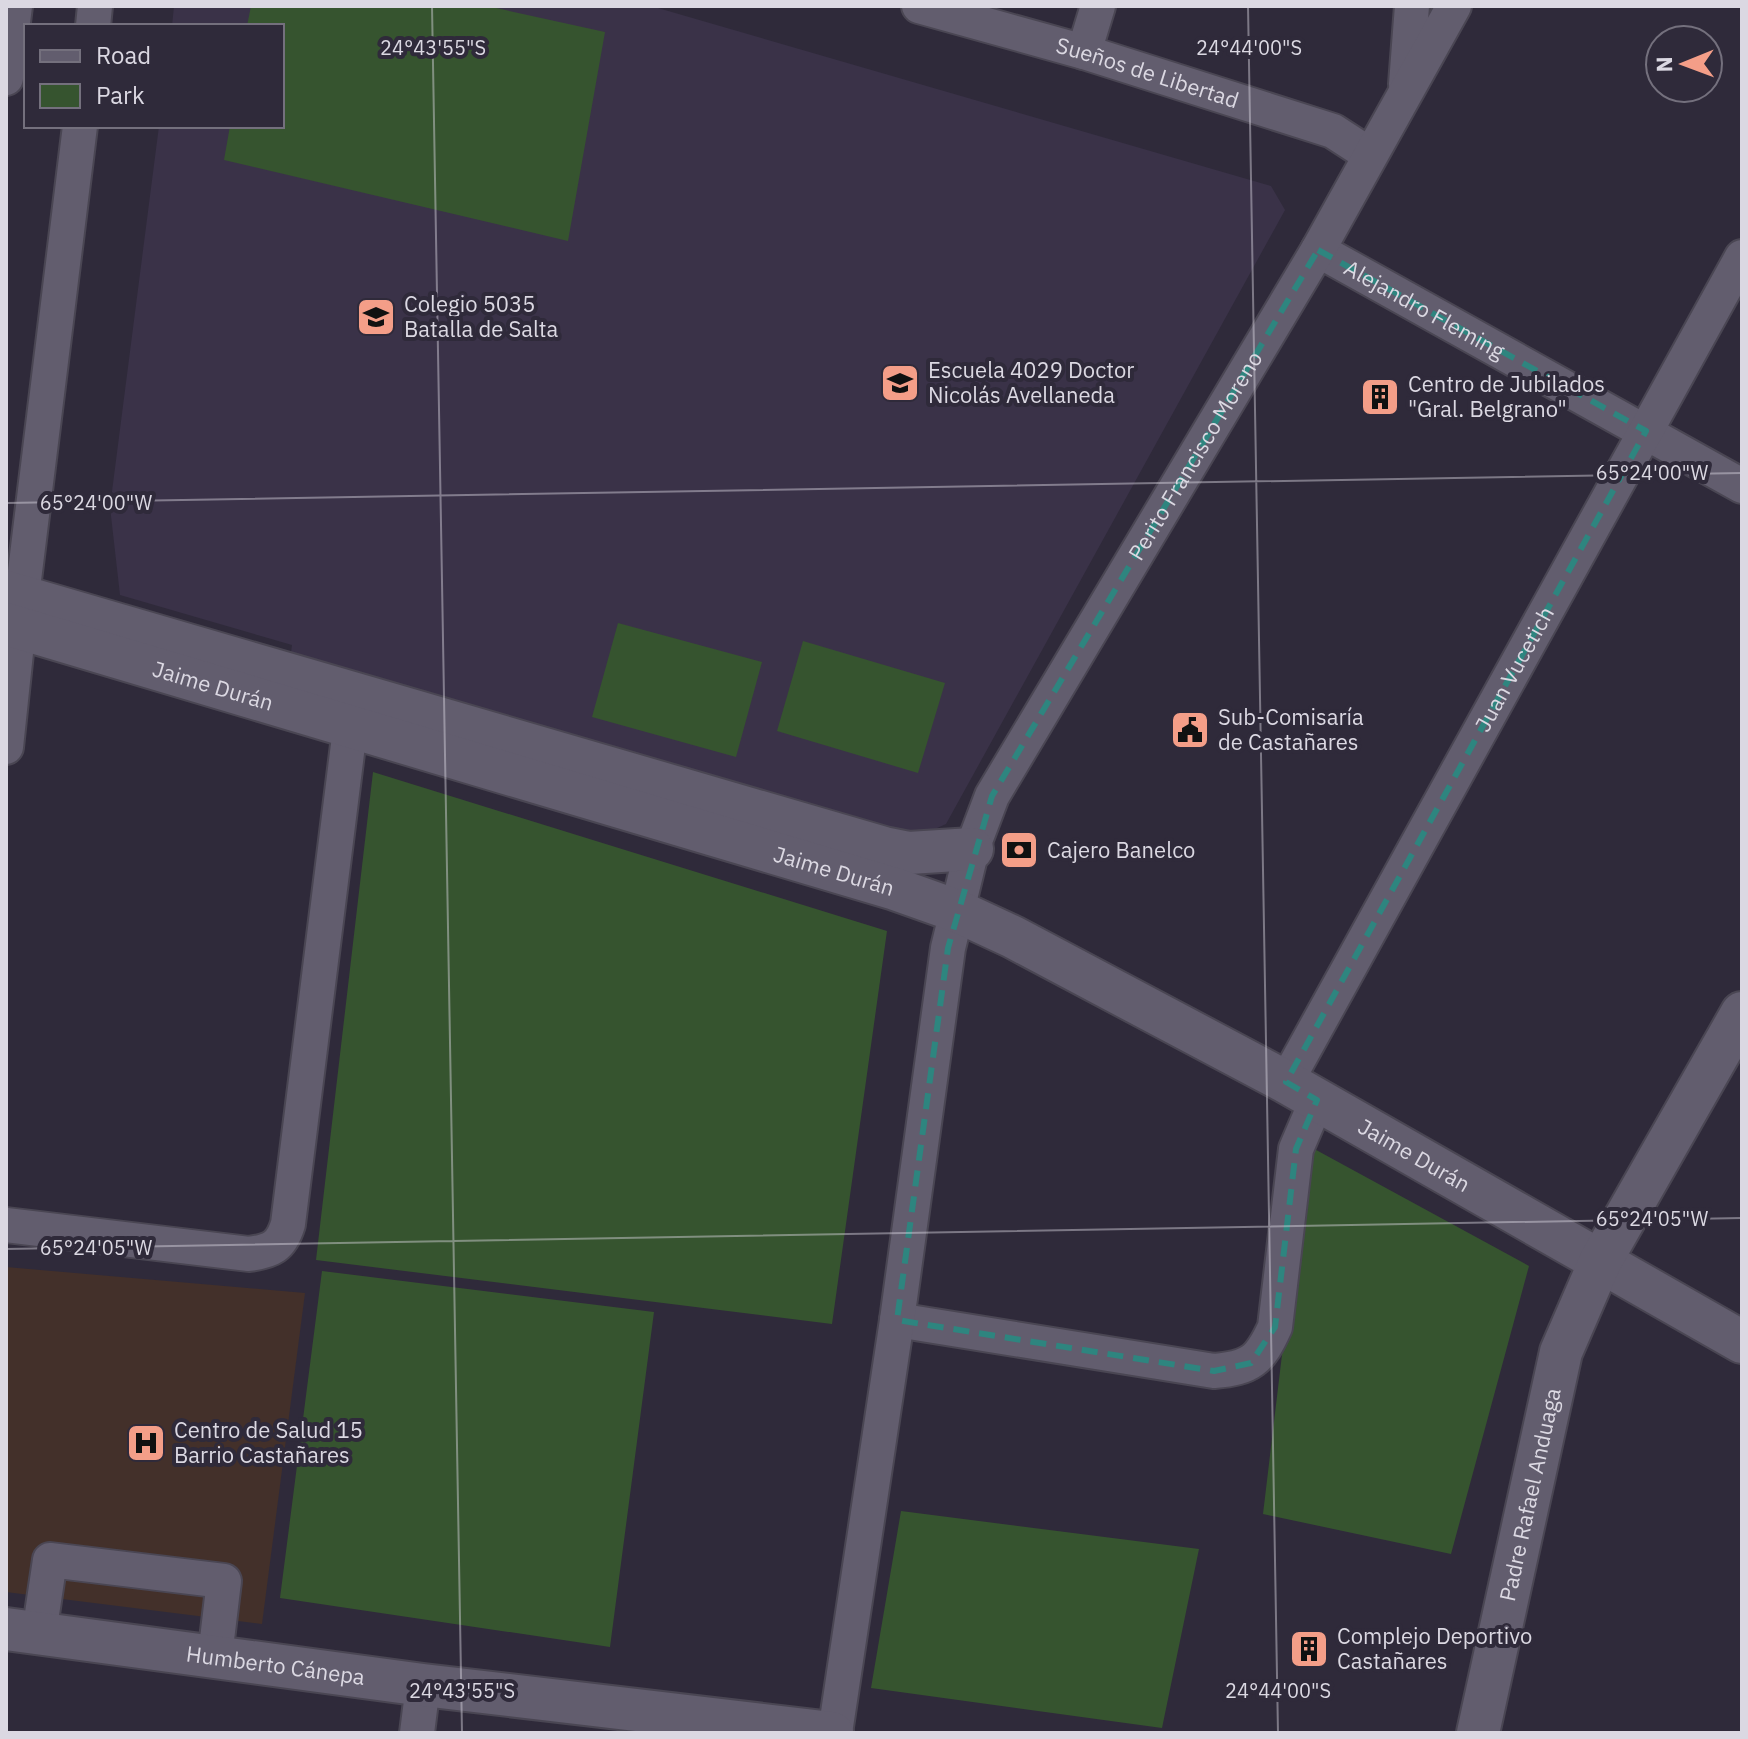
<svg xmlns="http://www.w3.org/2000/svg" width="1748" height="1739" font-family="'IBM Plex Sans',sans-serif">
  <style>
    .built { fill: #3a3248 }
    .medical { fill: #43302a }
    .green { fill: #36542f }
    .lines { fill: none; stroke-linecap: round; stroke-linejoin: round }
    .minor-casing { stroke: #4a4653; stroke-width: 38 }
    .tertiary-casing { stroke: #4a4653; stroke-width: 46 }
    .minor { stroke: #625d6e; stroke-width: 34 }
    .tertiary { stroke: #625d6e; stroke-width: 42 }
    .marked { fill: none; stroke: #2e857f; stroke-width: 6; stroke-dasharray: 16 10; stroke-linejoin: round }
    .ticks { fill: none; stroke: #dbd8e2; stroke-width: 2; stroke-opacity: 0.45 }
    .labels { text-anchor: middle; stroke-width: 8; stroke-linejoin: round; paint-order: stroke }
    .street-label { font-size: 22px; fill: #dbd8e2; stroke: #2f2a3a }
    .poi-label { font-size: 22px; fill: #dbd8e2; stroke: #2f2a3a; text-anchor: start }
    .ticks-label { font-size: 20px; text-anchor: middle; fill: #dbd8e2; stroke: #2f2a3a; stroke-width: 8; stroke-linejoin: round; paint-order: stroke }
  </style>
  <rect width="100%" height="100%" fill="#2f2a3a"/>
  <!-- built -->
  <path class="built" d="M 174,6 L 651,6 L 1271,186 L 1285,210 L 946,824 L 915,838 L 290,660 L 292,645 L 120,595 L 110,507 L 159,126 L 282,126 L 282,26 L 172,26 Z"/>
  <!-- medical -->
  <path class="medical" d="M 6,1267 L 305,1293 L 262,1624 L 6,1592 Z"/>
  <!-- green -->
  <path class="green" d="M 251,6 L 487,6 L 605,32 L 568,241 L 224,160 L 230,126 L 282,126 L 282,26 L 247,26 Z
    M 618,623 L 762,662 L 736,757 L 592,717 Z
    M 803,641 L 945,683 L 918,773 L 777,731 Z
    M 373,772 L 887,931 L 832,1324 L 316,1260 Z
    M 1307,1145 L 1529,1266 L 1451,1554 L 1263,1514 Z
    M 322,1271 L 654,1312 L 610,1647 L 280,1598 Z
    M 901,1511 L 1199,1549 L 1162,1728 L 871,1688 Z"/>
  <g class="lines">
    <!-- minor casing -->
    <g class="minor-casing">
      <g id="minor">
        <path id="s1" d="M 919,6 L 1084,52 L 1333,131 L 1370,155"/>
        <path d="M 93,26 L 95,6"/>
        <path d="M 1084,52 L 1098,6"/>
        <path d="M 6,78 L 15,6"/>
        <path d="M 1406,84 L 1412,6"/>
        <path id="s2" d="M 1318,250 L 1742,486"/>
        <path d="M 6,747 L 22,596 L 80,126"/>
        <path id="s3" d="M 1286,1082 L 1742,257"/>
        <path d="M 6,1225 L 249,1254 C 271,1251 281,1247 288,1224 L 350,729"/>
        <path d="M 897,1320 L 1214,1371 C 1251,1368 1260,1360 1275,1327 L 1296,1149 L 1317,1100"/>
        <path d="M 39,1634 L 50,1560 L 224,1581 L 215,1656"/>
        <path d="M 417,1733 L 423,1685"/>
        <path id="s4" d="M 835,1733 L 897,1320 L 948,948 L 972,849 L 992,796 L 1318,250 L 1454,6"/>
      </g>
    </g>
    <!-- tertiary casing -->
    <g class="tertiary-casing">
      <g id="tertiary">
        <path d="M 6,592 L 884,848 L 909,853 L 972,849"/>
        <path id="s5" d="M 6,624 L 895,889 L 957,911 L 1013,937 L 1286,1082 L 1742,1342"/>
        <path id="s6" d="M 6,1629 L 423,1685 L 832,1733"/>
        <path id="s7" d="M 1478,1733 L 1561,1352 L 1600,1262 L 1742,1013"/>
      </g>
    </g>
    <!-- minor -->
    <use href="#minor" class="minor"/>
    <!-- tertiary -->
    <use href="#tertiary" class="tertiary"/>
  </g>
  <!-- marked area -->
  <path class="marked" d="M 1318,250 L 1646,431 L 1286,1082 L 1317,1100 L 1296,1149 L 1275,1327 L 1251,1363 L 1214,1371 L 897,1320 L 948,948 L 992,796 Z"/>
  <!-- ticks -->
  <path class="ticks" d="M 432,6 L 462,1733M 1248,6 L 1278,1733M 6,503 L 1742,473M 6,1249 L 1742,1218"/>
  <!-- icons -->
  <defs>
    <g id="school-square" transform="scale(2)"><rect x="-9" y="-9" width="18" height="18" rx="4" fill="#f49e88" stroke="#2f2a3a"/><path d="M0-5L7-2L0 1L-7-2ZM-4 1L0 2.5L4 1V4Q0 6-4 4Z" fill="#111"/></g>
    <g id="building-square" transform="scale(2)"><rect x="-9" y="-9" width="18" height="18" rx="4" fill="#f49e88" stroke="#2f2a3a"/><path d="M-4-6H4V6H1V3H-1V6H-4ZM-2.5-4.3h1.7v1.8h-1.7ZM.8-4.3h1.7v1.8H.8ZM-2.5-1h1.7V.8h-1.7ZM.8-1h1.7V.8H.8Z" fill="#111"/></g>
    <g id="civic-square" transform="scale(2)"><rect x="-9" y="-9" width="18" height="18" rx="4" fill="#f49e88" stroke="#2f2a3a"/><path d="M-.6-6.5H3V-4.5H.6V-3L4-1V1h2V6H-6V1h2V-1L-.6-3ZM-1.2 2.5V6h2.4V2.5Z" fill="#111"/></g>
    <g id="bank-square" transform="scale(2)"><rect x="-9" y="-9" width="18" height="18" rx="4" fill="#f49e88" stroke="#2f2a3a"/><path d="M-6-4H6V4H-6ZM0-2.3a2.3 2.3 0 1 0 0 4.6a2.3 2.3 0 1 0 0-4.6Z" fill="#111"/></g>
    <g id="hospital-square" transform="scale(2)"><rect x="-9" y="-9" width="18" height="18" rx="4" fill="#f49e88" stroke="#2f2a3a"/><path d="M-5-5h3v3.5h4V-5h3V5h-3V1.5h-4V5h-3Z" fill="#111"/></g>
  </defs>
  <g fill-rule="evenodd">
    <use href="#school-square" x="376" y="317"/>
    <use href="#school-square" x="900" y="383"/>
    <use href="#building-square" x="1380" y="397"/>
    <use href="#civic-square" x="1190" y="730"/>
    <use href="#bank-square" x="1019" y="850"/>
    <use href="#hospital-square" x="146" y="1443"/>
    <use href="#building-square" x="1309" y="1649"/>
  </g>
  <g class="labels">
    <!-- street labels -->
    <g class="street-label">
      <text dy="8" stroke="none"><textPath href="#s1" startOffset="238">Sueños de Libertad</textPath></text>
      <text dy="8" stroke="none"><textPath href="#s2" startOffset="122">Alejandro Fleming</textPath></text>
      <text dy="8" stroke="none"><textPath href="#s4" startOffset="1348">Perito Francisco Moreno</textPath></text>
      <text dy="8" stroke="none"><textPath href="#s3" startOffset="472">Juan Vucetich</textPath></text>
      <text dy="8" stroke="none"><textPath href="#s5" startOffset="216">Jaime Durán</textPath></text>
      <text dy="8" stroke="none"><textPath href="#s5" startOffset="864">Jaime Durán</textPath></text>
      <text dy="8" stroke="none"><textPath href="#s5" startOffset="1512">Jaime Durán</textPath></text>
      <text dy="8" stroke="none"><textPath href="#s7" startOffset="244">Padre Rafael Anduaga</textPath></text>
      <text dy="8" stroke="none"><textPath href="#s6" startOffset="272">Humberto Cánepa</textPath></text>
    </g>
    <!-- poi labels -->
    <g class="poi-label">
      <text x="404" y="312">Colegio 5035<tspan x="404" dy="25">Batalla de Salta</tspan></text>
      <text x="928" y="378">Escuela 4029 Doctor<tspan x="928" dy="25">Nicolás Avellaneda</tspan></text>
      <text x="1408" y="392">Centro de Jubilados<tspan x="1408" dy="25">"Gral. Belgrano"</tspan></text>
      <text x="1218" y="725">Sub-Comisaría<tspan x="1218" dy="25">de Castañares</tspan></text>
      <text x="1047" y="858">Cajero Banelco</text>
      <text x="174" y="1438">Centro de Salud 15<tspan x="174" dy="25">Barrio Castañares</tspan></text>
      <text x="1337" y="1644">Complejo Deportivo<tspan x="1337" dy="25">Castañares</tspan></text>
    </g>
  </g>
  <g class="ticks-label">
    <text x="433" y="55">24°43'55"S</text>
    <text x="1249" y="55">24°44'00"S</text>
    <text x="1652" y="480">65°24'00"W</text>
    <text x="96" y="510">65°24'00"W</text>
    <text x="1652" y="1226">65°24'05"W</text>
    <text x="96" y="1255">65°24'05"W</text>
    <text x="462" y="1698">24°43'55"S</text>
    <text x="1278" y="1698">24°44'00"S</text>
  </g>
  <!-- border -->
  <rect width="1748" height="1739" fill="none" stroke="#dbd8e2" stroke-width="16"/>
  <!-- legend -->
  <rect x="24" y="24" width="260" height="104" fill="#2f2a3a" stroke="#74707d" stroke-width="2"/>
  <rect x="40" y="50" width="40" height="12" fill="#625d6e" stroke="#74707d" stroke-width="2"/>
  <text x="96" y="64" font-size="24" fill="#dbd8e2">Road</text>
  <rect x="40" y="84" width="40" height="24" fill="#36542f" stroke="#74707d" stroke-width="2"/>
  <text x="96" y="104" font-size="24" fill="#dbd8e2">Park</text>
  <!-- north arrow -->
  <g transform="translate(1684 64) rotate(269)"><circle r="38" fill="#2f2a3a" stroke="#74707d" stroke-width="2"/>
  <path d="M0-6L14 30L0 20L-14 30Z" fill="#f49e88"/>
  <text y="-12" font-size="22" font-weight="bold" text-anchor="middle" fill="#dbd8e2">N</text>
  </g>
</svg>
